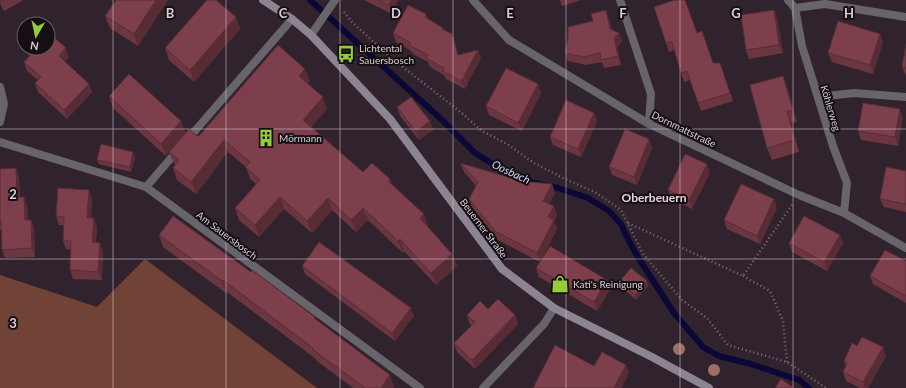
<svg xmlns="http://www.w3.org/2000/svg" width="906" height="388" font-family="Lato,sans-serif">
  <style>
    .green { fill: #704336 }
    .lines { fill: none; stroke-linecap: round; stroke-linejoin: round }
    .stream { stroke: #0b0737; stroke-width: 6 }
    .path { stroke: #7d7079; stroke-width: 2.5; stroke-dasharray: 1 3; stroke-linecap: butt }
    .lane { stroke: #67646b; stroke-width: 8 }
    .street { stroke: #67646b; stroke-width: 8 }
    .secondary { stroke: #8b8591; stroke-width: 8 }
    .tree { fill: #9f6f67 }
    .wall { fill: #6c3641 }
    .shaded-wall { fill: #582c35 }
    .building { fill: #7e3f4c; stroke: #582c35 }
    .grid { fill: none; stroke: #d8ced4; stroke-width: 1; stroke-opacity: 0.55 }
    .labels { text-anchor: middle; stroke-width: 4; stroke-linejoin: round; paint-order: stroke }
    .poi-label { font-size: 10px; fill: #d8ced4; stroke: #150f13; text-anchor: start }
    .street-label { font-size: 10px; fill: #d8ced4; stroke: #150f13 }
    .water-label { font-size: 11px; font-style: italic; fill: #d2d9fb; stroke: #150f13 }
    .quarter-label { font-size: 12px; font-weight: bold; fill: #e7d4e1; stroke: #150f13 }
    .grid-label { font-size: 13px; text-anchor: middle; font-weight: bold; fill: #d8ced4; stroke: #150f13; stroke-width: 4; stroke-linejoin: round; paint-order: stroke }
  </style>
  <rect width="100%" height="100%" fill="#31232d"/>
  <!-- green -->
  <path class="green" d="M 145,259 L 317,388 L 0,388 L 0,275 L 97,307 Z"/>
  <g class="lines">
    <!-- stream -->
    <path class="stream" d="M 310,0 L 441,119 L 475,153 L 496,166 L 534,183 L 558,188 L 588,198 L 609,211 L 621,224 L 629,241 L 639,259 L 674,313 L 703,347 L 719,356 L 751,364 L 799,380 L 809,388"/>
    <!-- path -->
    <path class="path" d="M 344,12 L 352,22 L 390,57 L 463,114 L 482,131 L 507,144 L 534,163 L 565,179 L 595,192 L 621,210 L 643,254 L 682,300 L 707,318 L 728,345 L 787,362 L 826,388
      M 628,223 L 743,276 L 792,205
      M 743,276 L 770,291 L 783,321 L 787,362"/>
    <!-- lane -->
    <path class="lane" d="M 825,4 L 906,17
      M 818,97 L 854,93 L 906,97"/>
    <!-- street -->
    <path class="street" d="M 473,0 L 509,40 L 649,124 L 799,195 L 844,213 L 906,248
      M 620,0 L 651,94 L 649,124
      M 788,0 L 795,8 L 825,4
      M 795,8 L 802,46 L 833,146 L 847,183 L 844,213
      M 311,35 L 335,0
      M 0,87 L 4,104 L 0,122
      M 187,140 L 292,19
      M 0,142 L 146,187 L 420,388
      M 146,187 L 178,150
      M 483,388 L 544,324 L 554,308"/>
    <!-- secondary -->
    <path class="secondary" d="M 263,0 L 292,19 L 311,35 L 390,119 L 502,269 L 554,308 L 652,357 L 709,388"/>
  </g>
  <!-- trees -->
  <g class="tree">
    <circle cx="679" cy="349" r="6"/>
    <circle cx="714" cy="370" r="6"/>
  </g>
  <!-- wall -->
  <path class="wall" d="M 0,0 L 22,0 L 22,1 L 4,11 L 0,4 Z
    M 168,0 L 138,46 L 110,28 L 105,16 Z
    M 364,0 L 398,0 L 392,14 Z
    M 560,0 L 581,0 L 562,6 Z
    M 654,7 L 697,33 L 713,63 L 720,63 L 733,101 L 701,111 L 690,80 L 684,82 L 674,50 L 669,52 Z
    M 774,10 L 777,19 L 783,53 L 749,59 L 746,50 Z
    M 426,14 L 428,19 L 444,30 L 455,43 L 458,55 L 481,58 L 467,84 L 468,87 L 466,86 L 465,89 L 446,79 L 444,75 L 430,67 L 428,62 L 413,54 L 411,51 L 396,42 L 393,33 Z
    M 236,17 L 240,29 L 194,82 L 169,60 L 165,48 Z
    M 609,19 L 612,30 L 619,33 L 622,41 L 617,47 L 621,65 L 604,68 L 602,62 L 586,65 L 568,61 L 565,53 Z
    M 24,33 L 24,48 L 48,48 L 69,57 L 65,62 L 89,84 L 92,92 L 67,119 L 38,92 L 35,83 L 38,80 L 27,71 L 24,62 L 30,56 L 21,48 L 18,40 Z
    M 883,42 L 873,74 L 832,62 L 828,53 Z
    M 906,44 L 906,76 L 902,67 Z
    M 310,81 L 307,84 L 327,109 L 311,127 L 363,172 L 390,179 L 391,184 L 428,226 L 427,227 L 452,254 L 457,266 L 436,285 L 404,251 L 403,253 L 368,220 L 356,232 L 332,210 L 312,233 L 284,209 L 259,237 L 239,220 L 235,208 L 256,184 L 250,179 L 246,167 L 228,152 L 196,194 L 177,180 L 173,168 L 175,165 L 174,163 L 169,152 L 166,156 L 113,108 L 109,96 L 181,121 L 185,133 L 197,136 L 199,136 Z
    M 787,87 L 797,122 L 791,123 L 799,152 L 772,160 L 767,148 Z
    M 541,93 L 522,131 L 489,115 L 486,106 Z
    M 397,107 L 430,121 L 433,130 L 419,140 L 400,116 Z
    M 594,113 L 597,121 L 581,157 L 553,145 L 550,137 Z
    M 903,118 L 898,146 L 861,140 L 858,131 Z
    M 649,139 L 652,148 L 637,185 L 612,175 L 609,167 Z
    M 135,157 L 131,172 L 99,164 L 97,160 Z
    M 460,163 L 521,181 L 552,184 L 555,193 L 549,204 L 554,206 L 557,215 L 554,221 L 557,229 L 540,262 L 498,240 L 472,207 L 469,199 L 476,186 L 464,172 Z
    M 0,169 L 19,177 L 20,197 L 27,205 L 28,220 L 31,220 L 34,228 L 35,257 L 5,258 L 2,250 L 1,230 L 0,230 Z
    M 906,171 L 906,212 L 884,207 L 880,199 Z
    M 710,173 L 692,209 L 671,198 L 668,190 Z
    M 92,199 L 91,218 L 97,227 L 96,242 L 103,251 L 102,280 L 73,279 L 70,270 L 71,250 L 66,249 L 63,241 L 64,225 L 59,225 L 56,216 Z
    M 777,208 L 760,244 L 727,229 L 724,220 Z
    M 159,235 L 251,272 L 315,317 L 316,320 L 394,387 L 394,388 L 353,388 L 317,361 L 316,359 L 227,292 L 226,293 L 163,247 Z
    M 840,235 L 843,243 L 827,271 L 792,252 L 789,243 Z
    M 906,261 L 906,303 L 873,284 L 870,276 Z
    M 302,266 L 414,316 L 395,341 L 305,274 Z
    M 536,268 L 607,280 L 610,289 L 597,311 L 539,277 Z
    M 647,281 L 648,286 L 636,300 L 620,286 L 619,282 Z
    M 488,309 L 515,315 L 518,324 L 475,369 L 457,352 L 454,343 L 472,325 L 470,324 L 467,315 Z
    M 857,346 L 886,356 L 868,388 L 860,388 L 846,381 L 843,372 L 846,367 L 844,361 Z"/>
  <!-- shaded-wall -->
  <path class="shaded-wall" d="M 156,0 L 168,0 L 138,46 L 134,34 Z
    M 391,0 L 398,0 L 392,14 L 389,5 Z
    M 606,10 L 609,19 L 614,38 L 610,29 Z
    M 774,10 L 777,19 L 783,53 L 779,45 Z
    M 236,17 L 240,29 L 194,82 L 190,70 Z
    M 619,33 L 622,41 L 617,47 L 621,65 L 618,56 L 614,38 Z
    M 880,34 L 883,42 L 873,74 L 870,65 Z
    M 66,48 L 69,57 L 62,65 L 59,56 Z
    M 478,50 L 481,58 L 467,84 L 468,87 L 464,76 Z
    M 305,69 L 310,81 L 303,88 L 299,76 Z
    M 783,76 L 787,87 L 797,122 L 793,110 Z
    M 463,78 L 466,86 L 465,89 L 461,81 Z
    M 89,84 L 92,92 L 67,119 L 64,110 Z
    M 538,84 L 541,93 L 522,131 L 518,123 Z
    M 323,97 L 327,109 L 307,132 L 303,120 Z
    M 900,109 L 903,118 L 898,146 L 895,137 Z
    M 787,111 L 791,123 L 799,152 L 795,140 Z
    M 594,113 L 597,121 L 581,157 L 578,149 Z
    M 181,121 L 186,133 L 166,156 L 161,144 Z
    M 430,121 L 433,130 L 419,140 L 416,132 Z
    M 649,139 L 652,148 L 637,185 L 634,177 Z
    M 224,140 L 228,152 L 196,194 L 191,182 Z
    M 133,152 L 135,157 L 131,172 L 130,167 Z
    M 707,164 L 710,173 L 692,209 L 689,200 Z
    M 16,168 L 19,177 L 20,206 L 17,197 Z
    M 552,184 L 555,193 L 546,209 L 543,201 Z
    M 89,190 L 92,199 L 90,227 L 87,218 Z
    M 24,197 L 27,205 L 28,229 L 25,220 Z
    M 280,197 L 284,209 L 259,237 L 255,225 Z
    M 328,198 L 332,210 L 312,233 L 307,221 Z
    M 774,199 L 777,208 L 760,244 L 757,236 Z
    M 554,206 L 557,215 L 554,221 L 557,229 L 540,262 L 537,253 L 548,217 Z
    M 363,208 L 368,220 L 356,232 L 351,220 Z
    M 424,214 L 428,226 L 424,230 L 420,218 Z
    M 94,218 L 97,227 L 95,251 L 92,242 Z
    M 31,220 L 34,228 L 35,257 L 32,248 Z
    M 840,235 L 843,243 L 827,271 L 824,262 Z
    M 400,239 L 404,251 L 403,253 L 398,241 Z
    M 100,243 L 103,251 L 102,280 L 98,272 Z
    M 452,254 L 457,266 L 436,285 L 431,273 Z
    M 223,280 L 227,292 L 226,293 L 222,281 Z
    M 607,280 L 610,289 L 597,311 L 594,302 Z
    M 647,281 L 648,286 L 636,300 L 635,295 Z
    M 411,308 L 414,316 L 395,341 L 392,333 Z
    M 515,315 L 518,324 L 475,369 L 472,360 Z
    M 883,347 L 886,356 L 868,388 L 865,388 L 863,382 Z
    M 626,365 L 629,373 L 622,388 L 614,388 Z
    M 390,375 L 394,387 L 394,388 L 381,388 Z"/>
  <!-- building -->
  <path class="building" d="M 0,0 L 5,0 L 1,3 Z
    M 116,0 L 156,0 L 134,34 L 105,16 Z
    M 207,0 L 216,0 L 236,17 L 190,70 L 165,48 Z
    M 378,0 L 391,0 L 389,5 Z
    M 675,0 L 685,0 L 697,33 L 702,31 L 713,63 L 720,63 L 730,93 L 698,103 L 687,71 L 681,73 L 672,42 L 666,43 L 654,7 Z
    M 408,5 L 426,14 L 425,17 L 443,28 L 442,29 L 452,34 L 458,55 L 478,50 L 464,76 L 465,79 L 463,78 L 461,81 L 443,71 L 444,68 L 426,58 L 428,55 L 409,45 L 411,43 L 393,33 Z
    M 606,10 L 610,29 L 619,33 L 614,38 L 618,56 L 601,60 L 600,53 L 583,57 L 565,53 L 568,38 L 568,27 L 593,21 L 591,14 Z
    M 774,10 L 779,45 L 746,50 L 741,15 Z
    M 35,20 L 39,24 L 32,24 Z
    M 838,21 L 880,34 L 870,65 L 828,53 Z
    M 48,32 L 66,48 L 59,56 L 89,84 L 64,110 L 35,83 L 41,77 L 24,62 L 33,52 L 28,48 L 48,48 Z
    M 24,33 L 24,45 L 18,40 Z
    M 906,44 L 906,68 L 902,67 Z
    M 278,45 L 305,69 L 299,76 L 323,97 L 303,120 L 363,172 L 372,163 L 390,179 L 388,181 L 424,214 L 420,218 L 452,254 L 431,273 L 400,239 L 398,241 L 363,208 L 351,220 L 328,198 L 307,221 L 280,197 L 255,225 L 235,208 L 260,180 L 245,167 L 250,162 L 224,140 L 191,182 L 173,168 L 179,160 L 169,152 L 189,129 L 197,136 L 198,135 L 199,136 Z
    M 506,68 L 538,84 L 518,123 L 486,106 Z
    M 129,74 L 181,121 L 161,144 L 109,96 Z
    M 783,76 L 793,110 L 787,111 L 795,140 L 767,148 L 752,93 L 750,85 Z
    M 411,97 L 430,121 L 416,132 L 397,107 Z
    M 566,100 L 594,113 L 578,149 L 550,137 Z
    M 863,103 L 900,109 L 895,137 L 858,131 Z
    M 625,129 L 649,139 L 634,177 L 609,167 Z
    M 101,144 L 133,152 L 130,167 L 97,160 Z
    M 685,154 L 707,164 L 689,200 L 668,190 Z
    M 460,163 L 521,181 L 552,184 L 543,201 L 554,206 L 548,217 L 554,220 L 537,253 L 495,231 L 469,199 L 478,182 Z
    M 886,167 L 906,171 L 906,204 L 880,199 Z
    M 16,168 L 17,197 L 24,197 L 25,220 L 31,220 L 32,248 L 2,250 L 1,221 L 0,221 L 0,169 Z
    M 741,184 L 774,199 L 757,236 L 724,220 Z
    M 58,188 L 89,190 L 87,218 L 94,218 L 92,242 L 100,243 L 98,272 L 70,270 L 71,241 L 63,241 L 64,217 L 56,216 Z
    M 173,216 L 251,272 L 252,270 L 315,317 L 314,318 L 390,375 L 381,388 L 365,388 L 312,349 L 313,348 L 223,280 L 222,281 L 159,235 Z
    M 804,216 L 840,235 L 824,262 L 789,243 Z
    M 319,242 L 411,308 L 392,333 L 302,266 Z
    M 550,246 L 607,280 L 594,302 L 536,268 Z
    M 885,250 L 906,261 L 906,296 L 870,276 Z
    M 631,268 L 647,281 L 635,295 L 619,282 Z
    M 498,299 L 515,315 L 472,360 L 454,343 L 475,322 L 467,315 L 480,301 L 488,309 Z
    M 862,337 L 883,347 L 863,382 L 843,372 L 847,363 L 844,361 L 852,343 L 857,346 Z
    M 555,345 L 594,366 L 602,352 L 626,365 L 614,388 L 533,388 Z
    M 781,379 L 794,388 L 775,388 Z"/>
  <!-- grid -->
  <path class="grid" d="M 113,0 L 113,388M 226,0 L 226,388M 340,0 L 340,388M 453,0 L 453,388M 566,0 L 566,388M 680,0 L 680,388M 793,0 L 793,388M 0,129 L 906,129M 0,259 L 906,259"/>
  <!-- icons -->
  <defs>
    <g id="bus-bare" transform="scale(1.38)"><path d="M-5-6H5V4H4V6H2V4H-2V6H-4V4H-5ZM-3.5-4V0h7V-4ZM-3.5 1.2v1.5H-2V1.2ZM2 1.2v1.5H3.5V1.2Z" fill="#94cc3c" stroke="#150f13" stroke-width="2.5" paint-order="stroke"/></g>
    <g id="building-bare" transform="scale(1.38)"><path d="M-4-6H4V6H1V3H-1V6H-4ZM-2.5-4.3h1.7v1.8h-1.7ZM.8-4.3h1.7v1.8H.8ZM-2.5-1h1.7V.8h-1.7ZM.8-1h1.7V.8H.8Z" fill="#94cc3c" stroke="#150f13" stroke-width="2.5" paint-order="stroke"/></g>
    <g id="shop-bare" transform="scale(1.38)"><path d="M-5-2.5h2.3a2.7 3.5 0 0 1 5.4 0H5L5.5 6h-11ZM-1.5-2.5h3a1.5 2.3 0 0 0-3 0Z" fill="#94cc3c" stroke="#150f13" stroke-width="2.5" paint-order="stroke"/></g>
  </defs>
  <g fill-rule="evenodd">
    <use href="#bus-bare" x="346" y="54"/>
    <use href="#building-bare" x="266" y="138"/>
    <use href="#shop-bare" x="560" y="284"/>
  </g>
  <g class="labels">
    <!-- poi labels -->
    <g class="poi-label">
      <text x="359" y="52">Lichtental<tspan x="359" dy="12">Sauersbosch</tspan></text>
      <text x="279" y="142">Mörmann</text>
      <text x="573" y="288">Kati's Reinigung</text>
    </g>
    <!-- street labels -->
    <g class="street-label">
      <text transform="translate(831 108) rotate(73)" y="4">Köhlerweg</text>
      <text transform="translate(684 129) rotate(26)" y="4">Dornmattstraße</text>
      <text transform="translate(484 228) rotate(53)" y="4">Beuerner Straße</text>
      <text transform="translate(227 235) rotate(37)" y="4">Am Sauersbosch</text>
    </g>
    <!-- water labels -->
    <g class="water-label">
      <text transform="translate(511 172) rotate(25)" y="4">Oosbach</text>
    </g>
    <!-- quarter labels -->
    <g class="quarter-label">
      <text x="654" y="202">Oberbeuern</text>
    </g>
  </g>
  <g class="grid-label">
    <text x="170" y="18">B</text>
    <text x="283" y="18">C</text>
    <text x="396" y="18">D</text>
    <text x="510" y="18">E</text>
    <text x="623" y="18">F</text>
    <text x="736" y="18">G</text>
    <text x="849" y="18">H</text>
    <text x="13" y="199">2</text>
    <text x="13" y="328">3</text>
  </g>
  <!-- north arrow -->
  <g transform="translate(36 36) rotate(189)"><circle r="19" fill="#150f13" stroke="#635b60"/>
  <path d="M0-3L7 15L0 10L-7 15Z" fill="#94cc3c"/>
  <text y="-6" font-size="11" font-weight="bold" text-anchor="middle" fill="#d8ced4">N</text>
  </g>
</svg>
